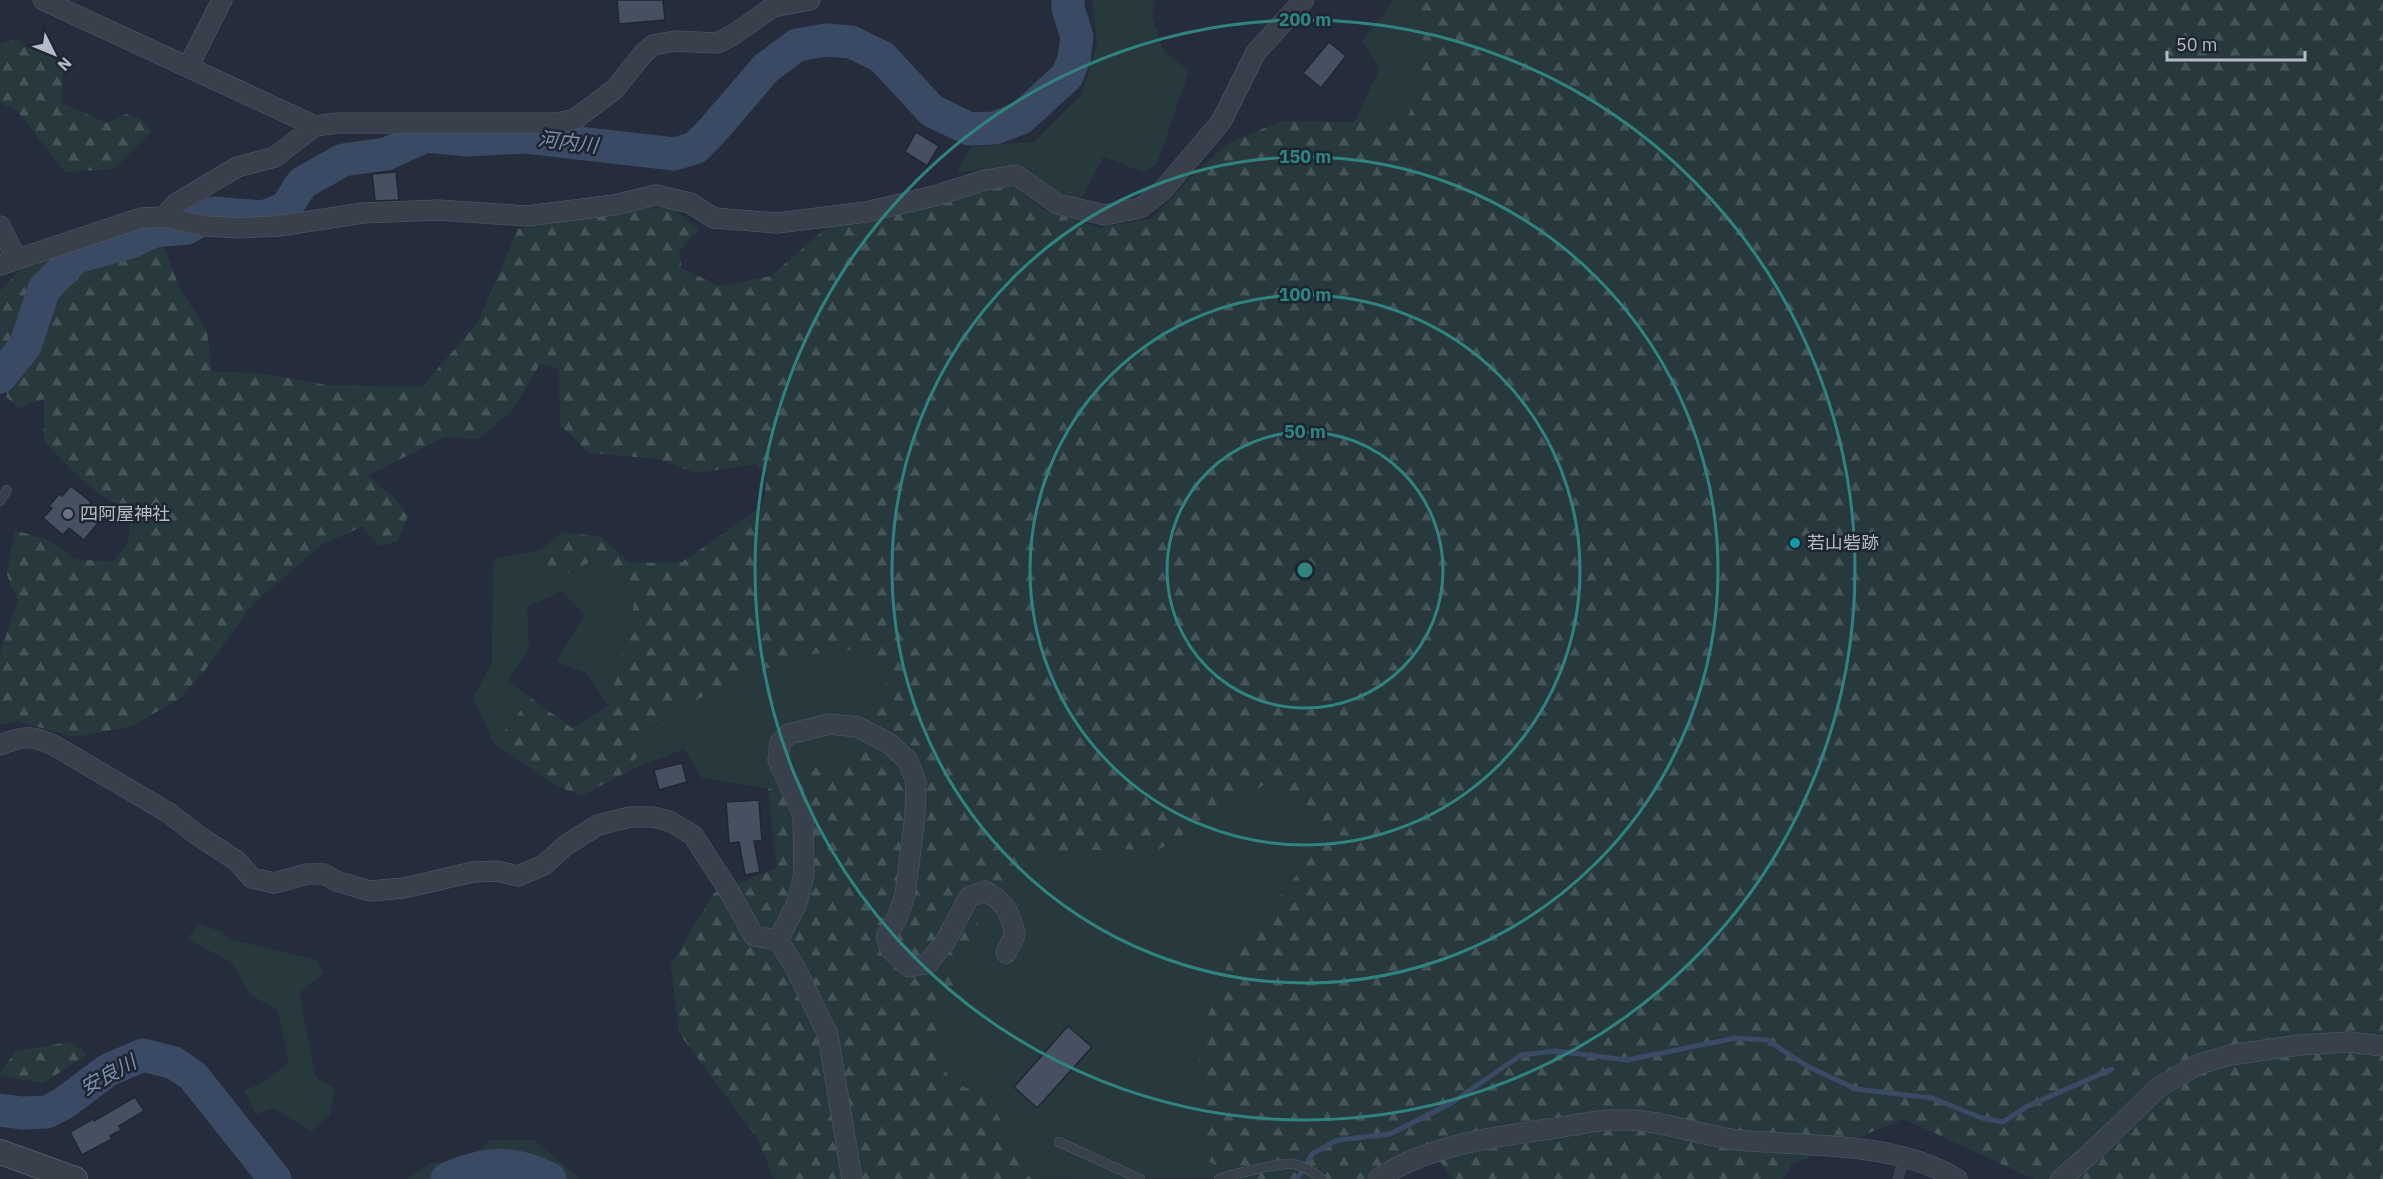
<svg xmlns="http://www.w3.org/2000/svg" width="2383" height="1179" font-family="'IBM Plex Sans','Noto Sans JP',sans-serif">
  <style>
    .green { fill: #27393d }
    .forest { fill: url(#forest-firs) }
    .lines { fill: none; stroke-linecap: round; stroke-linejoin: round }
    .stream { stroke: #3b4a64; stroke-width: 5 }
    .river { stroke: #3b4a64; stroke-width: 33 }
    .building { fill: #465060; stroke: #1f2733; stroke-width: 1.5 }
    .service-casing { stroke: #535b67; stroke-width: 10 }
    .minor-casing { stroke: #535b67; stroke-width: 21 }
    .tertiary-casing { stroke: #535b67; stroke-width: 26 }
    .service { stroke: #38404c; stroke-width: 9 }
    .minor { stroke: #38404c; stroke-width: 20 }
    .tertiary { stroke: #38404c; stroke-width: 24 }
    .ring { fill: none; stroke: #308480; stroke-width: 3 }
    .worship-dot { fill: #6b7280; stroke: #1d2531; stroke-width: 2 }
    .culture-dot { fill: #0f9aa8; stroke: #1d2531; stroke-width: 2 }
    .labels { text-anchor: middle; stroke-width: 5; stroke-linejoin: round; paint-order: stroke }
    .poi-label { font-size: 18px; fill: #b4bbc7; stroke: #1d2531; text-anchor: start }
    .water-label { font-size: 20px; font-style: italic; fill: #7d8fae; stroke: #1d2531 }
    .centre { fill: #308480; stroke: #1d2531; stroke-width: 3 }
    .ring-label { font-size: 18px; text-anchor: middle; font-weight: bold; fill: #308480; stroke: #1d2531; stroke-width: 5; stroke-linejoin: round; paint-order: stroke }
  </style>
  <defs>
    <pattern id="forest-firs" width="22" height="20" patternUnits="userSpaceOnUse" patternTransform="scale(1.5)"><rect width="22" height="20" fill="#27393d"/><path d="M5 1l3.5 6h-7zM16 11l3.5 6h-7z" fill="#445458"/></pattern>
  </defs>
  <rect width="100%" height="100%" fill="#252d3c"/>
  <!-- green -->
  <path class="green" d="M 1092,0 L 1155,0 L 1152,16 L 1163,50 L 1189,71 L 1157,164 L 1143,172 L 1103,157 L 1081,200 L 1057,192 L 1020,166 L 957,172 L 971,147 L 1033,142 L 1082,95 L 1097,44 Z
    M 1394,0 L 1419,0 L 1424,47 L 1409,115 L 1354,122 L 1380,68 L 1362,41 Z
    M 540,550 L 552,582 L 594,560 L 634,604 L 609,707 L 587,673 L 557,662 L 584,615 L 562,591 L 527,607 L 529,649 L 508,681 L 531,698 L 494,743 L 473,698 L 492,663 L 493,559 Z
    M 859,649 L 883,666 L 886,687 L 866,718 L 883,747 L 823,764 L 768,789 L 702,778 L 684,749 L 631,770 L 648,730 L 724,684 L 804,655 Z
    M 1272,780 L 1313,810 L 1321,844 L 1229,961 L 1207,1161 L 1246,1178 L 1031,1179 L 988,1096 L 951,1082 L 932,1042 L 983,910 L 1047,851 L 1160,849 Z
    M 199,924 L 223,932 L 229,939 L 316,960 L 325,972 L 299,993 L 316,1078 L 335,1088 L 330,1114 L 311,1132 L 274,1108 L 256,1114 L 244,1091 L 258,1085 L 289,1063 L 278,1011 L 251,995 L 231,962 L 187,939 Z
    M 490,1140 L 534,1140 L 580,1179 L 407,1179 L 431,1163 L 467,1159 Z"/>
  <!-- forest -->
  <path class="forest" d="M 1419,0 L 2383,0 L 2383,1179 L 2034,1179 L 1904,1119 L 1792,1164 L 1783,1179 L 1453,1179 L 1438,1159 L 1377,1168 L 1365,1179 L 1245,1179 L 1207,1161 L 1198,1041 L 1229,961 L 1321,844 L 1313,810 L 1272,780 L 1160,849 L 1047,851 L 983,910 L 932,1042 L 951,1082 L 988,1096 L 1031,1179 L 774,1179 L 758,1139 L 679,1033 L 671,964 L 714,893 L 777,868 L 768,789 L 823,764 L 882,747 L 865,718 L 886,687 L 883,666 L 859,649 L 804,655 L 724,684 L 648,729 L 631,770 L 581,796 L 553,784 L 494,743 L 531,698 L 572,728 L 609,706 L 634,604 L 594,560 L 552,582 L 540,550 L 563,532 L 601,537 L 630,563 L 682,562 L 763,506 L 767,475 L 756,464 L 696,473 L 658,459 L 589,453 L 560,425 L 559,369 L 540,364 L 512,410 L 479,439 L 445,437 L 368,475 L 396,500 L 408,515 L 398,541 L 380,546 L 362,527 L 322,544 L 253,604 L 205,670 L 179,699 L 132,726 L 74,737 L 17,721 L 0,724 L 0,653 L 18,601 L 7,575 L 15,530 L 50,541 L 75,559 L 113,562 C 132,539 134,536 123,507 C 91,492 68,468 44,441 L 44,399 L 19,408 L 6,397 L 14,368 L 0,360 L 0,291 L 21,269 L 64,251 L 139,228 L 164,247 L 180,289 L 207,331 L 212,372 L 261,373 L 327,385 L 422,387 L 478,322 L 518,229 L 640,209 L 672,208 L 699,229 L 679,251 L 682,268 L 718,286 L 771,276 L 827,227 L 896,215 L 977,192 L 1011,185 L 1044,210 L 1100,228 L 1153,218 L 1194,174 L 1229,143 L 1281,121 L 1354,122 L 1409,115 L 1424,47 Z
    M 15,39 L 63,62 L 62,103 L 107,123 L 126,114 L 139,118 L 152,131 L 114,169 L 65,172 L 17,111 L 0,103 L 0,44 Z
    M 70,1042 L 87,1054 L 44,1083 L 0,1076 L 0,1072 L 16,1051 Z"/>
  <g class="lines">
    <!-- stream -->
    <path class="stream" d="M 1297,1179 L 1313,1153 L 1338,1140 L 1390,1134 L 1450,1104 L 1521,1055 L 1555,1051 L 1627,1060 L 1736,1038 L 1767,1040 L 1807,1066 L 1856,1089 L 1932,1098 L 1982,1118 L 2003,1122 L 2026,1107 L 2112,1069"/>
    <!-- river -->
    <path class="river" d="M 0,377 L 25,346 L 44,289 L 76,257 L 131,242 L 154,231 L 187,228 L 213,213 L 263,217 L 286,208 L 302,183 L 343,160 L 386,154 L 426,136 L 469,140 L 526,137 L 674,154 L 695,148 L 712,131 L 766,68 L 797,45 L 826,40 L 851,42 L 882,57 L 932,111 L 970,129 L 995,128 L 1021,118 L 1067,76 L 1074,59 L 1077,37 L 1068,8 L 1068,0
      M 0,1110 L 22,1113 L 47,1112 L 64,1103 L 108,1070 L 143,1055 L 174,1063 L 193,1076 L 275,1179
      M 447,1179 C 484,1162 514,1160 550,1179"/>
  </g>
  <!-- building -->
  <path class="building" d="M 617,0 L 663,0 L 665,20 L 619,24 Z
    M 1329,42 L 1346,56 L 1321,88 L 1303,73 Z
    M 916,132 L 939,146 L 927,166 L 905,152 Z
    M 396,172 L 399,200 L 375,201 L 372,174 Z
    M 71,486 L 91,502 L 85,510 L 99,522 L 84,540 L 69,528 L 63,535 L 43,518 L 52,508 L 49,506 L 59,494 L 62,496 Z
    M 682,763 L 687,782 L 659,790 L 654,770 Z
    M 759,800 L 762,841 L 754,841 L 760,872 L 745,875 L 739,842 L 729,843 L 726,802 Z
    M 1068,1026 L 1092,1047 L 1037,1108 L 1014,1087 Z
    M 135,1097 L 144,1111 L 119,1126 L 121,1130 L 110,1136 L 112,1139 L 82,1155 L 70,1132 L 93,1119 L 94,1121 Z"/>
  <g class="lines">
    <!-- service casing -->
    <g class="service-casing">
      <path id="service" d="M 0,501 L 7,490
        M 1059,1142 L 1140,1179
        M 1219,1179 C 1231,1175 1282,1162 1293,1164 C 1303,1165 1314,1173 1322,1179
        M 1898,1179 L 1904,1157"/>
    </g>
    <!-- minor casing -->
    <g class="minor-casing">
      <path id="minor" d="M 43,0 L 315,126
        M 188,67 L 222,0
        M 164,217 L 175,204 L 237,167 L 275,157 L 315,126 L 338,123 L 559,123 L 575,119 L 615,89 L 643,54 L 653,45 L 675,41 L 717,43 L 733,35 L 773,7 L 810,0
        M 0,226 L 16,258
        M 0,265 L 141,218 L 164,217 L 205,226 L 238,228 L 279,226 L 363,213 L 438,210 L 527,216 L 614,205 L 656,195 L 690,203 L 714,218 L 777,223 L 866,212 L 934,196 L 985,180 L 1016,175 L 1057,204 L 1105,215 L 1140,208 L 1162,191 L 1221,122 L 1256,52 L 1304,0
        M 0,745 C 25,735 33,735 57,747 L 169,813 L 196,834 L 237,861 L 252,878 L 274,883 L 307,874 L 324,874 L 336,881 L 370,891 L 404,888 L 473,872 L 497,871 L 518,876 L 544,865 L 566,845 L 598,825 L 630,817 L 653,817 L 669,821 L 693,835 L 729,891 L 754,936 L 778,940 L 795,967 L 828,1035 L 852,1179
        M 778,940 L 797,903 L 804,875 L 803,815 L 778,760 L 780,743 L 789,734 L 829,724 L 858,727 L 890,744 L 908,761 L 916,782 L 915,816 L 905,895 L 897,918 L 886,937 L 890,949 L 909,967 L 928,963 L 945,942 L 969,897 L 985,891 C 1004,901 1010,912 1015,934 L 1006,953
        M 1378,1179 C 1426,1145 1499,1136 1556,1128 C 1584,1123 1613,1117 1642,1121 C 1678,1125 1712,1139 1749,1141 C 1815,1146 1899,1143 1957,1179
        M 2061,1179 L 2091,1153 L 2159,1087 L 2199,1064 L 2230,1055 L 2300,1045 L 2348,1042 L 2383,1046"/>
    </g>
    <!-- tertiary casing -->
    <g class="tertiary-casing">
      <path id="tertiary" d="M 0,1152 L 75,1179"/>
    </g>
    <!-- service -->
    <use href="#service" class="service"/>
    <!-- minor -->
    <use href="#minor" class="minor"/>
    <!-- tertiary -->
    <use href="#tertiary" class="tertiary"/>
  </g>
  <!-- distance rings -->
  <g class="ring">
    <circle cx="1305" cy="570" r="138"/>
    <circle cx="1305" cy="570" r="275"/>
    <circle cx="1305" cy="570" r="413"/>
    <circle cx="1305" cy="570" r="550"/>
  </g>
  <!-- markers -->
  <circle class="worship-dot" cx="68" cy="514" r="6"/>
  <circle class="culture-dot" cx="1795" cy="543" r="6"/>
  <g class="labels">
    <!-- poi labels -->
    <g class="poi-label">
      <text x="80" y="520">四阿屋神社</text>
      <text x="1807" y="549">若山砦跡</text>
    </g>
    <!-- water labels -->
    <g class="water-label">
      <text transform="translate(568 142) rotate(7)" y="7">河内川</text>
      <text transform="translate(108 1075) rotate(-29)" y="7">安良川</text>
    </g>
  </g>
  <circle cx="1305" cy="570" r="9" class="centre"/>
  <g class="ring-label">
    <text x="1305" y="26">200 m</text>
    <text x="1305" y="163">150 m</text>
    <text x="1305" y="301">100 m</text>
    <text x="1305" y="438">50 m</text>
  </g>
  <!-- north arrow -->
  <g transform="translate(54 54) rotate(133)" stroke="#1d2531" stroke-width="4.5" paint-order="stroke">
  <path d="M0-4.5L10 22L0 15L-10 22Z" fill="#b4bbc7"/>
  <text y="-9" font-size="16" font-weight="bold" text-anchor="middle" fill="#b4bbc7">N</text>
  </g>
  <!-- scale -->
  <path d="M2167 51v9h138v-9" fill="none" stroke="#b4bbc7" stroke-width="3"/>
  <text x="2176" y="51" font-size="18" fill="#b4bbc7" stroke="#1d2531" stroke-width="4.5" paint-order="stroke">50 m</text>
</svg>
